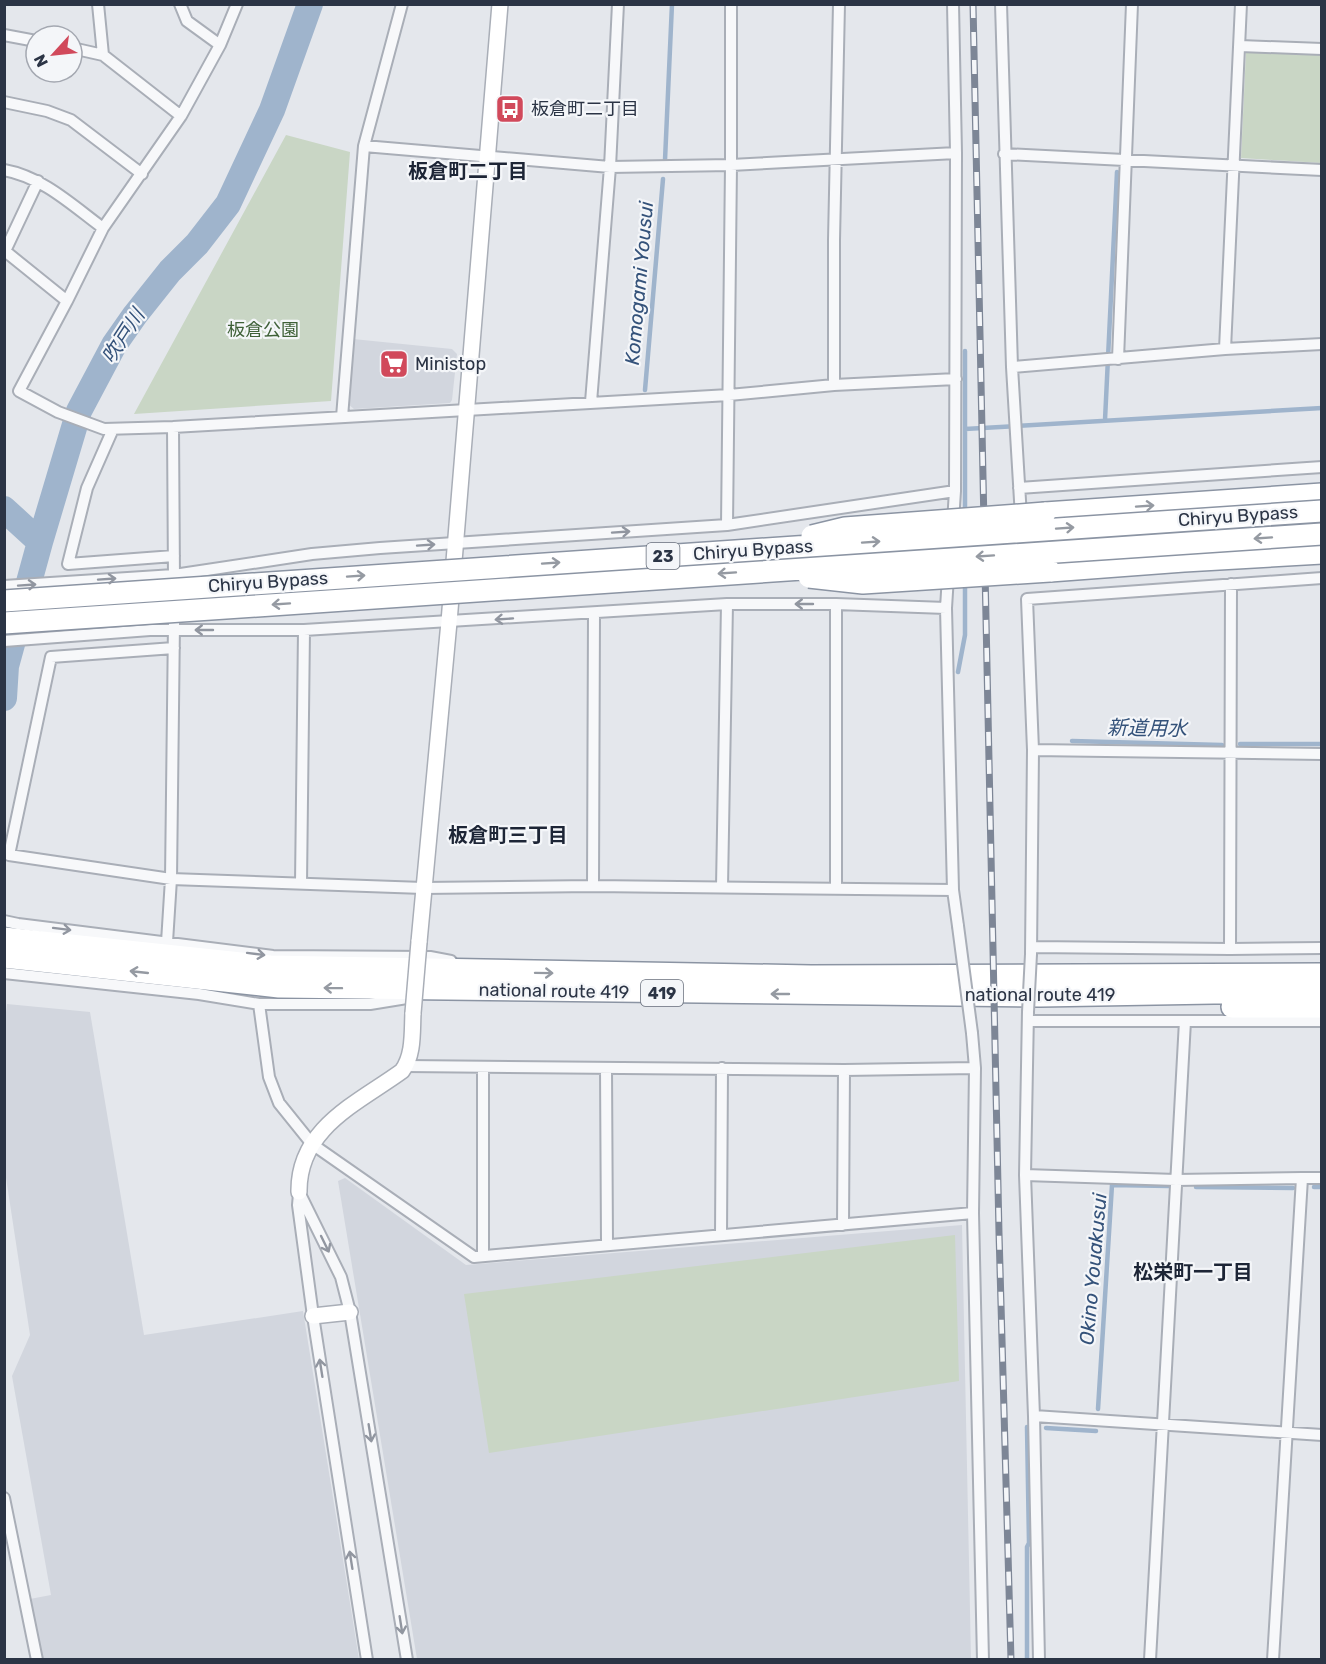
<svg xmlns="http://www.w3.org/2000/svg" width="1326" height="1664" font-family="Rubik,'Noto Sans JP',sans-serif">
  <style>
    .built { fill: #d2d6de }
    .green { fill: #c9d6c5 }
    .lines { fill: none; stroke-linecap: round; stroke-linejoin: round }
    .stream { stroke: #9fb4cc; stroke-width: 4.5 }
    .river { stroke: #9fb4cc; stroke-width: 26 }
    .street-casing { stroke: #a9aeb7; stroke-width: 14 }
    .secondary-casing { stroke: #a9aeb7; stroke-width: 18 }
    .highway-casing { stroke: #8b94a3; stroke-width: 24 }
    .street { stroke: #f7f8fa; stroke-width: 10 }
    .secondary { stroke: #fff; stroke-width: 15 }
    .highway { stroke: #fff; stroke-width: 21 }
    .rail-casing { stroke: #7d8696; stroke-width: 7 }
    .rail { stroke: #f4f6f9; stroke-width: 4.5; stroke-dasharray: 14; stroke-linecap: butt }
    .street-bridge-casing { stroke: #a9aeb7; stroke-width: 14; stroke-linecap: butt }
    .secondary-bridge-casing { stroke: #a9aeb7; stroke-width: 18; stroke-linecap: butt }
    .highway-bridge-casing { stroke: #8b94a3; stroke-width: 24; stroke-linecap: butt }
    .street-bridge { stroke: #f7f8fa; stroke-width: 10 }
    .secondary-bridge { stroke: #fff; stroke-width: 15 }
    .highway-bridge { stroke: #fff; stroke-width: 21 }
    .oneway { stroke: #959aa2 }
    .oneway2 { stroke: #9196a0 }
    .labels { text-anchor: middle; stroke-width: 4.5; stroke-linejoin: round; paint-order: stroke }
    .shield { fill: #f4f6f9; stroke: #676e7b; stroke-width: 1.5 }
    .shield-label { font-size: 16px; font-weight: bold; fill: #2b3445 }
    .poi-label { font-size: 18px; fill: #2b3445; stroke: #f4f6f9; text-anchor: start }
    .park-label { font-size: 18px; fill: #3f6138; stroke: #f4f6f9 }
    .street-label { font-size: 18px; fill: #2b3445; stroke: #f4f6f9 }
    .neighbourhood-label { font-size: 20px; font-weight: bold; fill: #1d2536; stroke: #f4f6f9 }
    .water-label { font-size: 20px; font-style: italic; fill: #34527a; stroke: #f4f6f9 }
  </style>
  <rect width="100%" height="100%" fill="#e4e7ec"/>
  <!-- built -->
  <path class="built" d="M 353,339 L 452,349 L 457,354 L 452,400 L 450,403 L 354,409 L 348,404 Z
    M 7,1004 L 90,1012 L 144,1335 L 303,1311 L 359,1659 L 43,1659 L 30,1599 L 51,1595 L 12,1376 L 30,1335 L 5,1171 L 4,1030 Z
    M 345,1178 L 466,1265 L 962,1225 L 971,1659 L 417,1659 L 338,1181 Z"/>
  <!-- green -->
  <path class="green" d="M 1246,52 L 1321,55 L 1321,163 L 1241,158 Z
    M 286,135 L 350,152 L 331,401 L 134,414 Z
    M 955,1235 L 959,1381 L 489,1453 L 464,1294 Z"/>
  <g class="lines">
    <!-- stream -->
    <path class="stream" d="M 665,160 L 672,4
      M 965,351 L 965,513
      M 645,390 L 663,179
      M 1105,420 L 1117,172
      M 965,429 L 1322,408
      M 958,672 L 965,635 L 965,582
      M 1072,741 L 1222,745
      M 1240,744 L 1322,744
      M 1196,1187 L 1293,1188
      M 1314,1187 L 1322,1187
      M 1098,1409 L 1112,1185 L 1169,1186
      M 1027,1427 L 1029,1543 L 1027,1547 L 1027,1660
      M 1046,1428 L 1096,1431"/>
    <!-- river -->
    <path class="river" d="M 4,509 L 40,542
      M 4,698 L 6,666 L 40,542 L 79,411 L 114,345 L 135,315 L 170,271 L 197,244 L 228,204 L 272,110 L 310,4"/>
    <!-- street casing -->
    <g class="street-casing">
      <path id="street" d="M 98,4 L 103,55
        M 180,4 L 187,21 L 220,45
        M 237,4 L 220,45 L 181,116 L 103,228 L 67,301 L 19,391 L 58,412 L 104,429 L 173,427 L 729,395 L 834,385 L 956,379
        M 953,4 L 956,153 L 955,491 L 953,522
        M 1001,4 L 1012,367 L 1225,349 L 1322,344
        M 4,35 L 36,41
        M 1240,46 L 1322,49
        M 72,48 L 103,55 L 181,116
        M 4,102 L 47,111 L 71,120 L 142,174
        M 364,146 L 610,167 L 731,165 L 956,153
        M 1004,154 L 1322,170
        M 4,170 C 43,177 73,206 103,228
        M 38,181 L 5,251 L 67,301
        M 1225,349 L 1241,4
        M 1118,359 L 1132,4
        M 1012,367 L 1021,517
        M 834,385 L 834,240 L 839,4
        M 591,402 L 610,167 L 618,4
        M 342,417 L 364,146 L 402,4
        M 173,427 L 174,580
        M 113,429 L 87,488 L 68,564 L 174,556
        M 1019,488 L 1322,467
        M 727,525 L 731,165 L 731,4
        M 948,576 L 946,608 L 953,890 L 958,926
        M 1231,584 L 1230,949 L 1322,948
        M 4,586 L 174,575 L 312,554 L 380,548 L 727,525 L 955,491
        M 4,641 L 150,630 L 304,630 L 727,604 L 836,604 L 946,608
        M 174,648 L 51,657 L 9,855 L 171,879 L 423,888 L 593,886 L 953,890
        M 1033,750 L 1322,754
        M 301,883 L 304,630
        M 593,886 L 594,613
        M 722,887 L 727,604
        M 836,889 L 836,604
        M 4,921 L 18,924 L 273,956 L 430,957 L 451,961
        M 167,942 L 171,879 L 174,623
        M 1032,947 L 1230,949
        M 1031,954 L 1033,750 L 1027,599 L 1322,578
        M 4,973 L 199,994 L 259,1004 L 370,1004 L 413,997
        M 259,1004 L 269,1077 L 279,1103 L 312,1144 L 474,1257 L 973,1213 L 983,1660
        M 1028,1012 L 1025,1175 L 1034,1416 L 1039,1660
        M 1028,1021 L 1322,1021
        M 972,1033 L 975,1068 L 973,1213
        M 406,1066 L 844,1070 L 975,1068
        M 483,1068 L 483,1256
        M 606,1068 L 607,1244
        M 1025,1175 L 1176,1180 L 1302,1178
        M 299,1192 L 341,1277 L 350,1312 L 407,1660
        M 299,1194 L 298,1205 L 313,1316 L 367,1660
        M 843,1225 L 844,1070
        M 721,1235 L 722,1068
        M 1034,1416 L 1322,1435
        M 4,1498 L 37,1660
        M 1150,1660 L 1185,1021
        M 1273,1660 L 1302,1178 L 1322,1178"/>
    </g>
    <!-- secondary casing -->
    <g class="secondary-casing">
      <path id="secondary" d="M 419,942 L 449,622 L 500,4
        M 299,1192 C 298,1128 358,1103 402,1071 C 414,1055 412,1032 413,1013
        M 313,1316 L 350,1312"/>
    </g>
    <!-- highway casing -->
    <g class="highway-casing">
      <path id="highway" d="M 1045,513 L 1322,494
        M 1050,571 L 1184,561 L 1322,553
        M 4,938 L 270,966 L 811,976 L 1322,974
        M 4,957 L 279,987 L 1040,996 L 1322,991
        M 1232,1007 L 1322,1007"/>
    </g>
    <!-- street -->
    <use href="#street" class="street"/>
    <!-- secondary -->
    <use href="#secondary" class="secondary"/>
    <!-- highway -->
    <use href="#highway" class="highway"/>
    <!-- rail casing -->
    <g class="rail-casing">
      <path id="rail" d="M 973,4 L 999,1233 L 1011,1660"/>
    </g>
    <!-- rail -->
    <use href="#rail" class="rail"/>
    <!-- street-bridge casing -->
    <g class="street-bridge-casing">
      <path id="street-bridge" d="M 958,926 L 972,1033
        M 1028,1012 L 1031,954"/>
    </g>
    <!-- secondary-bridge casing -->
    <g class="secondary-bridge-casing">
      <path id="secondary-bridge" d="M 413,1013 L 419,942"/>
    </g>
    <!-- highway-bridge casing -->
    <g class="highway-bridge-casing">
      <path id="highway-bridge" d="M 812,536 L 845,528 L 1045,513
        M 809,577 L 863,583 L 1050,571
        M 4,601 L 1322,511
        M 4,623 L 1322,534"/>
    </g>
    <!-- street-bridge -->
    <use href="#street-bridge" class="street-bridge"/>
    <!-- secondary-bridge -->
    <use href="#secondary-bridge" class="secondary-bridge"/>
    <!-- highway-bridge -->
    <use href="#highway-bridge" class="highway-bridge"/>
  </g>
  <!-- one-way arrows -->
  <defs><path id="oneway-shaft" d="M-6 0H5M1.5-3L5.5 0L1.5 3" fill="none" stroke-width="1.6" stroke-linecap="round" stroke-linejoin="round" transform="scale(1.5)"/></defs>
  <g class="oneway">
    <use href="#oneway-shaft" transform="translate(1145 506) rotate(-4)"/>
    <use href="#oneway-shaft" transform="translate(1065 528) rotate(-4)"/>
    <use href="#oneway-shaft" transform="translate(1263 538) rotate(176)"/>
    <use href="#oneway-shaft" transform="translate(871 542) rotate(-4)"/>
    <use href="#oneway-shaft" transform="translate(985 556) rotate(176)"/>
    <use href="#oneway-shaft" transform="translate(551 563) rotate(-4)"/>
    <use href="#oneway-shaft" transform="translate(727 573) rotate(176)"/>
    <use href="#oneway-shaft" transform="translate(356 576) rotate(-4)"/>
    <use href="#oneway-shaft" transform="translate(281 604) rotate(176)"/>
    <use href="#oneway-shaft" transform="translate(139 972) rotate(-174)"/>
    <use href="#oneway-shaft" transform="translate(544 973) rotate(1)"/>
    <use href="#oneway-shaft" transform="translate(333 988) rotate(-179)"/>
    <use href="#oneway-shaft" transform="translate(780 994) rotate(-180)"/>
  </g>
  <g class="oneway2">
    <use href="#oneway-shaft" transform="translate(621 532) rotate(-4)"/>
    <use href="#oneway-shaft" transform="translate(426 545) rotate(-4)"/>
    <use href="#oneway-shaft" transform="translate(107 579) rotate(-4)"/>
    <use href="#oneway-shaft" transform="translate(27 585) rotate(-4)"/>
    <use href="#oneway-shaft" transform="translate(804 604) rotate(180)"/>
    <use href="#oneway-shaft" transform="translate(504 619) rotate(176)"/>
    <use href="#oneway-shaft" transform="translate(204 630) rotate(-180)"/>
    <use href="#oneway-shaft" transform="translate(62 929) rotate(7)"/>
    <use href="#oneway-shaft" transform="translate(256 954) rotate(7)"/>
    <use href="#oneway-shaft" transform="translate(325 1244) rotate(64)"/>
    <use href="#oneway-shaft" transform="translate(321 1368) rotate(-99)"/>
    <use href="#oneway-shaft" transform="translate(370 1433) rotate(81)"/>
    <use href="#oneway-shaft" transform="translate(351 1560) rotate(-99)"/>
    <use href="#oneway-shaft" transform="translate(401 1625) rotate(81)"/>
  </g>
  <!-- icons -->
  <defs>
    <g id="bus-square" transform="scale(1.5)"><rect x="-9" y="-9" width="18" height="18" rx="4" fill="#d1495b" stroke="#f4f6f9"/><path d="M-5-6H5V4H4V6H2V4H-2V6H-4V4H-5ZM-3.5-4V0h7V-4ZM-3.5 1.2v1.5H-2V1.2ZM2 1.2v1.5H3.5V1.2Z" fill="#fff"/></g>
    <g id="supermarket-square" transform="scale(1.5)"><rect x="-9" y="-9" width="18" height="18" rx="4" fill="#d1495b" stroke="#f4f6f9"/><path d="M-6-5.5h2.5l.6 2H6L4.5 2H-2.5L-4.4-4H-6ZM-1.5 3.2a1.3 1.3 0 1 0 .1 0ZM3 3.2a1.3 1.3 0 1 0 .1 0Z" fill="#fff"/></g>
  </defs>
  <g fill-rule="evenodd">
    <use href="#bus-square" x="510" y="109"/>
    <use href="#supermarket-square" x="394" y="364"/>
  </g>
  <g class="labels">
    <!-- shield labels -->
    <g class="shield">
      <rect x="646.5" y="543" width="33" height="26" rx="4.5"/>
      <rect x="641" y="980" width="42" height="26" rx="4.5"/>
    </g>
    <g class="shield-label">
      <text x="663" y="562">23</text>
      <text x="662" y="999">419</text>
    </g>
    <!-- poi labels -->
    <g class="poi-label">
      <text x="531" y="115">板倉町二丁目</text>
      <text x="415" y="370">Ministop</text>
    </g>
    <!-- park labels -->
    <g class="park-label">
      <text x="263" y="336">板倉公園</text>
    </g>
    <!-- street labels -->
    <g class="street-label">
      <text transform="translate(1238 516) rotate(-4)" y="6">Chiryu Bypass</text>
      <text transform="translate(753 550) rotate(-4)" y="6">Chiryu Bypass</text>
      <text transform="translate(268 582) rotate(-4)" y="6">Chiryu Bypass</text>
      <text transform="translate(554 991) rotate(1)" y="6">national route 419</text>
      <text x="1040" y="1001">national route 419</text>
    </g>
    <!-- neighbourhood labels -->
    <g class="neighbourhood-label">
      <text x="468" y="178">板倉町二丁目</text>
      <text x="508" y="842">板倉町三丁目</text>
      <text x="1193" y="1279">松栄町一丁目</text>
    </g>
    <!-- water labels -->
    <g class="water-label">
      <text transform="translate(639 283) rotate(-85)" y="7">Komogami Yousui</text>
      <text transform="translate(123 336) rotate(-57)" y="7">吹戸川</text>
      <text transform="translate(1147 728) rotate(1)" y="7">新道用水</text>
      <text transform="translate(1093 1269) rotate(-85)" y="7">Okino Youakusui</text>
    </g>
  </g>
  <!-- border -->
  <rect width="1326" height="1664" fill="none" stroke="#2b3445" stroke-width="12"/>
  <!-- north arrow -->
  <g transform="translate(54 54) rotate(243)"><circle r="28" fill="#f4f6f9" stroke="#a4a8b1" stroke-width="1.5"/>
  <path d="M0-4.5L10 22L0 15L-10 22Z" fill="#d1495b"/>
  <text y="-9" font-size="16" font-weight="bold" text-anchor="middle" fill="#2b3445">N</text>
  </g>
</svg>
